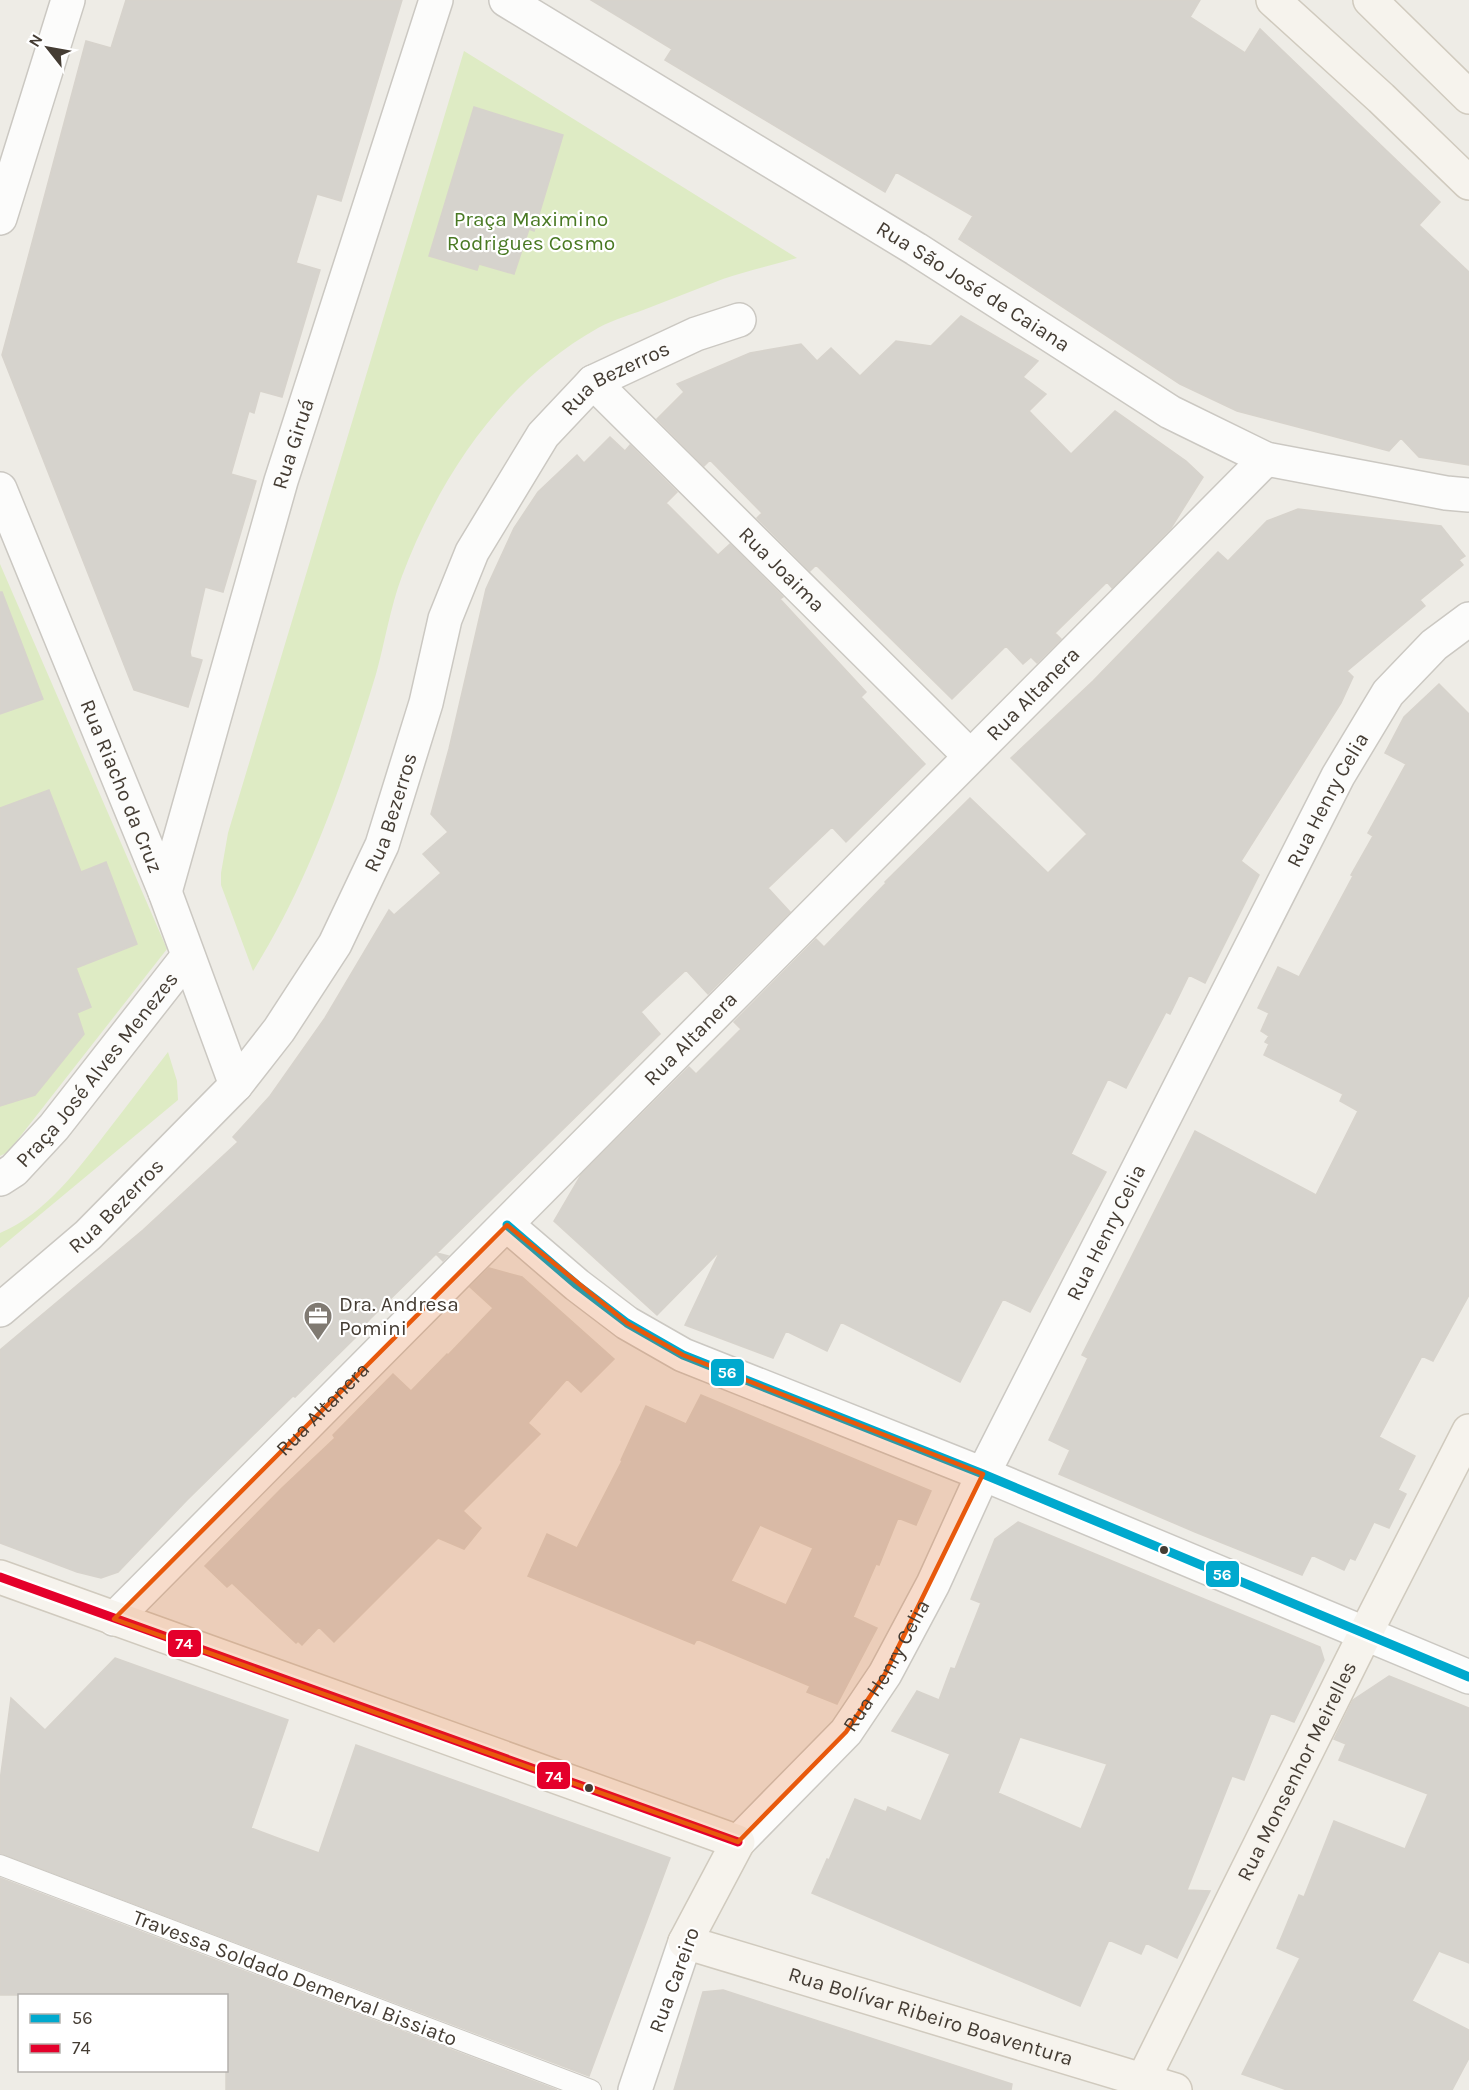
<svg xmlns="http://www.w3.org/2000/svg" width="1469" height="2090" font-family="Karla,sans-serif">
  <style>
    .green { fill: #deebc4 }
    .building { fill: #d6d3cd; stroke: #d7d3cc; stroke-width: 1.5; fill-rule: evenodd }
    .lines { fill: none; stroke-linecap: round; stroke-linejoin: round }
    .lane-casing { stroke: #cbc8c2; stroke-width: 22 }
    .street-casing { stroke: #cbc8c2; stroke-width: 36 }
    .secondary-casing { stroke: #d0cabe; stroke-width: 36 }
    .lane { stroke: #fcfcfb; stroke-width: 20 }
    .street { stroke: #fcfcfb; stroke-width: 33 }
    .secondary { stroke: #f6f3ed; stroke-width: 33 }
    .bus-1-casing { stroke: #fff; stroke-width: 14 }
    .bus-2-casing { stroke: #fff; stroke-width: 14 }
    .bus-1 { stroke: #00a9ce; stroke-width: 9 }
    .bus-2 { stroke: #e4002b; stroke-width: 9 }
    .marked { fill: #e8590c; fill-opacity: 0.2; stroke: #e8590c; stroke-width: 4.5; stroke-linejoin: round }
    .bus-dot { fill: #443c33; stroke: #fff; stroke-width: 2 }
    .labels { text-anchor: middle; stroke-width: 4.5; stroke-linejoin: round; paint-order: stroke }
    .park-label { font-size: 21px; fill: #497923; stroke: #fff }
    .street-label { font-size: 21px; fill: #443c33; stroke: #fff }
    .poi-label { font-size: 21px; fill: #443c33; stroke: #fff; text-anchor: start }
    .line-badge { stroke: #fff; stroke-width: 2 }
    .badge-label { font-size: 16px; text-anchor: middle; font-weight: bold; fill: #fff }
  </style>
  <rect width="100%" height="100%" fill="#eeece6"/>
  <!-- green -->
  <path class="green" d="M 464,51 L 797,258 C 773,265 747,271 723,279 C 699,288 675,298 651,307 C 634,314 614,319 598,328 C 502,382 440,476 402,576 C 390,608 385,642 376,674 C 345,777 310,880 253,971 L 221,885 L 221,873 L 228,833 Z
    M 0,564 L 167,949 L 8,1152 L 0,1156 Z
    M 168,1052 L 177,1081 L 178,1100 L 0,1248 L 0,1233 C 47,1213 78,1169 109,1129 C 129,1103 148,1078 168,1052 Z"/>
  <!-- building -->
  <path class="building" d="M 126,0 L 402,0 L 341,201 L 317,194 L 296,263 L 320,270 L 282,397 L 260,391 L 254,413 L 249,411 L 231,474 L 256,481 L 223,592 L 205,587 L 190,652 L 191,657 L 202,660 L 188,707 L 134,690 L 2,355 L 86,41 L 111,48 Z
    M 591,0 L 1200,0 L 1190,17 L 1245,53 L 1260,29 L 1440,202 L 1419,225 L 1469,272 L 1469,465 L 1419,457 L 1401,438 L 1389,451 L 1237,411 L 1180,384 L 959,239 L 973,216 L 896,172 L 885,192 L 665,60 L 672,49 Z
    M 474,107 L 563,135 L 534,231 L 529,229 L 514,274 L 479,264 L 477,270 L 429,256 Z
    M 961,316 L 1038,361 L 1023,377 L 1046,394 L 1029,411 L 1071,454 L 1115,411 L 1186,461 L 1203,477 L 1171,528 L 1112,588 L 1107,582 L 1055,633 L 1061,639 L 1037,663 L 1031,657 L 1023,664 L 1006,646 L 952,699 L 816,565 L 810,571 L 757,518 L 762,513 L 710,460 L 704,466 L 657,419 L 684,392 L 677,384 L 750,353 L 801,344 L 817,361 L 831,348 L 860,376 L 896,341 L 931,346 Z
    M 610,437 L 625,451 L 630,445 L 677,492 L 666,503 L 718,555 L 730,544 L 783,597 L 780,599 L 866,692 L 861,697 L 925,764 L 846,842 L 832,827 L 768,888 L 790,912 L 708,994 L 686,970 L 641,1012 L 660,1034 L 437,1253 L 448,1256 L 443,1261 L 436,1254 L 370,1319 L 354,1336 L 356,1337 L 295,1397 L 293,1396 L 187,1500 L 118,1572 L 101,1578 L 77,1572 L 0,1543 L 0,1350 L 143,1230 L 238,1142 L 233,1137 L 270,1096 L 325,1018 L 389,910 L 394,915 L 441,873 L 423,854 L 448,832 L 431,814 L 449,749 L 486,589 L 514,528 L 538,492 L 577,455 L 584,463 Z
    M 1298,509 L 1441,526 L 1465,556 L 1459,560 L 1463,565 L 1420,600 L 1425,606 L 1347,671 L 1353,677 L 1341,703 L 1241,861 L 1259,875 L 1205,983 L 1189,975 L 1170,1014 L 1166,1012 L 1126,1088 L 1108,1079 L 1071,1154 L 1106,1172 L 1056,1264 L 1030,1312 L 1003,1299 L 960,1382 L 841,1322 L 827,1351 L 786,1331 L 773,1358 L 685,1325 L 720,1251 L 657,1315 L 554,1221 L 581,1175 L 689,1067 L 696,1074 L 741,1029 L 734,1022 L 816,939 L 824,947 L 886,883 L 885,882 L 970,798 L 1048,873 L 1087,834 L 1011,758 L 1093,681 L 1218,552 L 1228,561 L 1267,521 Z
    M 0,592 L 2,592 L 43,699 L 0,714 Z
    M 1439,684 L 1469,714 L 1469,1295 L 1433,1361 L 1422,1356 L 1379,1437 L 1415,1456 L 1398,1490 L 1406,1494 L 1389,1528 L 1374,1522 L 1355,1560 L 1350,1558 L 1344,1570 L 1312,1555 L 1302,1575 L 1195,1532 L 1059,1474 L 1070,1450 L 1049,1440 L 1088,1358 L 1082,1355 L 1195,1131 L 1316,1195 L 1358,1111 L 1340,1101 L 1343,1094 L 1264,1055 L 1269,1044 L 1265,1042 L 1269,1036 L 1261,1031 L 1269,1013 L 1258,1008 L 1278,967 L 1299,977 L 1353,876 L 1351,875 L 1373,836 L 1368,833 L 1406,764 L 1385,753 L 1404,717 Z
    M 49,790 L 81,872 L 106,862 L 137,944 L 76,968 L 91,1007 L 77,1013 L 84,1034 L 35,1095 L 0,1106 L 0,808 Z
    M 489,1268 L 522,1277 L 614,1359 L 581,1392 L 567,1379 L 528,1423 L 540,1434 L 463,1511 L 481,1528 L 464,1549 L 438,1538 L 334,1642 L 319,1627 L 302,1645 L 298,1641 L 296,1643 L 232,1583 L 227,1587 L 205,1566 L 282,1488 L 335,1438 L 333,1435 L 393,1374 L 411,1391 L 447,1354 L 448,1355 L 493,1308 L 470,1287 Z
    M 701,1395 L 931,1491 L 916,1525 L 898,1518 L 879,1565 L 876,1564 L 853,1617 L 877,1628 L 837,1704 L 807,1692 L 810,1686 L 697,1639 L 694,1644 L 528,1576 L 547,1534 L 577,1548 L 622,1461 L 621,1460 L 646,1406 L 686,1424 ZM 760,1525 L 813,1548 L 786,1605 L 731,1581 Z
    M 1018,1522 L 1320,1647 L 1324,1660 L 1294,1722 L 1271,1713 L 1244,1780 L 1232,1776 L 1187,1890 L 1210,1891 L 1177,1958 L 1146,1943 L 1141,1954 L 1109,1940 L 1080,2006 L 812,1893 L 827,1859 L 829,1860 L 855,1799 L 886,1812 L 888,1807 L 921,1821 L 950,1754 L 892,1731 L 917,1691 L 939,1700 L 951,1668 L 955,1669 L 981,1603 L 971,1599 L 995,1539 ZM 1020,1737 L 1107,1764 L 1081,1829 L 998,1793 Z
    M 115,1658 L 288,1720 L 251,1828 L 283,1840 L 319,1853 L 356,1745 L 670,1858 L 589,2076 L 0,1853 L 0,1781 L 11,1698 L 45,1730 Z
    M 1389,1676 L 1469,1708 L 1469,1963 L 1439,1951 L 1412,2001 L 1469,2030 L 1469,2058 L 1452,2090 L 1287,2090 L 1242,2074 L 1300,1958 L 1277,1948 L 1299,1895 L 1304,1897 L 1334,1821 L 1405,1849 L 1428,1794 L 1339,1760 L 1346,1744 L 1334,1739 L 1353,1700 Z
    M 0,1878 L 557,2090 L 226,2090 L 226,1995 L 0,1995 Z
    M 723,1990 L 1012,2084 L 1011,2090 L 674,2090 L 703,1992 Z"/>
  <g class="lines">
    <!-- lane casing -->
    <g class="lane-casing">
      <path id="lane" d="M 0,1865 L 591,2090"/>
    </g>
    <!-- street casing -->
    <g class="street-casing">
      <g id="street">
        <path id="s1" d="M 506,0 L 916,249 L 1170,412 L 1266,459 L 1446,493 L 1469,495"/>
        <path d="M 0,218 L 68,0"/>
        <path id="s2" d="M 593,382 L 970,756"/>
        <path id="s3" d="M 0,489 L 165,892 L 236,1085"/>
        <path id="s4" d="M 165,892 L 281,481 L 436,0"/>
        <path id="s5" d="M 0,1179 L 14,1170 L 54,1127 L 188,956"/>
        <path d="M 507,1225 L 577,1285 L 627,1323 L 683,1355 L 983,1474 L 1469,1677"/>
        <path id="s6" d="M 0,1310 L 88,1235 L 236,1085 L 279,1030 L 335,944 L 382,845 L 426,703 L 445,619 L 472,552 L 543,435 L 593,382 L 696,334 L 739,320"/>
        <path id="s7" d="M 114,1619 L 1266,459"/>
        <path id="s8" d="M 738,1842 L 846,1732 L 885,1674 L 933,1584 L 983,1474 L 1338,776 L 1388,693 L 1434,645 L 1469,619"/>
        <path d="M 635,2090 L 685,1942"/>
      </g>
    </g>
    <!-- secondary casing -->
    <g class="secondary-casing">
      <g id="secondary">
        <path d="M 1273,0 L 1381,98 L 1469,183"/>
        <path d="M 1370,0 L 1469,97"/>
        <path id="s9" d="M 0,1577 L 738,1842 L 685,1942 L 1175,2090"/>
        <path id="s10" d="M 1143,2080 L 1365,1634 L 1469,1431"/>
      </g>
    </g>
    <!-- lane -->
    <use href="#lane" class="lane"/>
    <!-- street -->
    <use href="#street" class="street"/>
    <!-- secondary -->
    <use href="#secondary" class="secondary"/>
    <!-- bus-1 casing -->
    <g class="bus-1-casing">
      <path id="bus-1" d="M 507,1225 L 577,1285 L 627,1323 L 683,1355 L 983,1474 L 1469,1677"/>
    </g>
    <!-- bus-2 casing -->
    <g class="bus-2-casing">
      <path id="bus-2" d="M 0,1577 L 738,1842"/>
    </g>
    <!-- bus-1 -->
    <use href="#bus-1" class="bus-1"/>
    <!-- bus-2 -->
    <use href="#bus-2" class="bus-2"/>
  </g>
  <!-- marked area -->
  <path class="marked" d="M 507,1225 L 627,1323 L 683,1355 L 983,1474 L 885,1674 L 846,1732 L 738,1842 L 114,1619 Z"/>
  <!-- icons -->
  <defs>
    <g id="office-pin" transform="scale(1.5)"><path d="M0 17L-7.5 6A9.5 9.5 0 1 1 7.5 6Z" fill="#807a72" stroke="#fff"/><path d="M-6-3h4V-5.5h4V-3h4V5H-6ZM-1-4.5V-3h2v-1.5ZM-6 0V1H6V0Z" fill="#fff"/></g>
  </defs>
  <g fill-rule="evenodd">
    <use href="#office-pin" x="318" y="1316"/>
  </g>
  <!-- markers -->
  <g class="bus-dot">
    <circle cx="1164" cy="1550" r="5"/>
    <circle cx="589" cy="1788" r="5"/>
  </g>
  <g class="labels">
    <!-- park labels -->
    <g class="park-label">
      <text x="531" y="226">Praça Maximino<tspan x="531" dy="24">Rodrigues Cosmo</tspan></text>
    </g>
    <!-- street labels -->
    <g class="street-label">
      <text dy="7" stroke="none"><textPath href="#s1" startOffset="548">Rua São José de Caiana</textPath></text>
      <text dy="7" stroke="none"><textPath href="#s6" startOffset="1146">Rua Bezerros</textPath></text>
      <text dy="7" stroke="none"><textPath href="#s4" startOffset="466">Rua Giruá</textPath></text>
      <text dy="7" stroke="none"><textPath href="#s2" startOffset="266">Rua Joaima</textPath></text>
      <text dy="7" stroke="none"><textPath href="#s7" startOffset="1304">Rua Altanera</textPath></text>
      <text dy="7" stroke="none"><textPath href="#s3" startOffset="321">Rua Riacho da Cruz</textPath></text>
      <text dy="7" stroke="none"><textPath href="#s8" startOffset="1204">Rua Henry Celia</textPath></text>
      <text dy="7" stroke="none"><textPath href="#s6" startOffset="642">Rua Bezerros</textPath></text>
      <text dy="7" stroke="none"><textPath href="#s7" startOffset="818">Rua Altanera</textPath></text>
      <text dy="7" stroke="none"><textPath href="#s5" startOffset="147">Praça José Alves Menezes</textPath></text>
      <text dy="7" stroke="none"><textPath href="#s6" startOffset="156">Rua Bezerros</textPath></text>
      <text dy="7" stroke="none"><textPath href="#s8" startOffset="718">Rua Henry Celia</textPath></text>
      <text dy="7" stroke="none"><textPath href="#s7" startOffset="296">Rua Altanera</textPath></text>
      <text dy="7" stroke="none"><textPath href="#s8" startOffset="232">Rua Henry Celia</textPath></text>
      <text dy="7" stroke="none"><textPath href="#s10" startOffset="345">Rua Monsenhor Meirelles</textPath></text>
      <text transform="translate(295 1978) rotate(21)" y="7">Travessa Soldado Demerval Bissiato</text>
      <text transform="translate(674 1980) rotate(-70)" y="7">Rua Careiro</text>
      <text dy="7" stroke="none"><textPath href="#s9" startOffset="1154">Rua Bolívar Ribeiro Boaventura</textPath></text>
    </g>
    <!-- poi labels -->
    <g class="poi-label">
      <text x="339" y="1311">Dra. Andresa<tspan x="339" dy="24">Pomini</tspan></text>
    </g>
  </g>
  <g class="line-badge">
    <rect x="710" y="1358" width="35" height="29" rx="6" fill="#00a9ce"/>
    <rect x="1205" y="1560" width="35" height="28" rx="6" fill="#00a9ce"/>
    <rect x="167" y="1629" width="35" height="29" rx="6" fill="#e4002b"/>
    <rect x="536" y="1761" width="35" height="29" rx="6" fill="#e4002b"/>
  </g>
  <g class="badge-label">
    <text x="727" y="1378">56</text>
    <text x="1222" y="1580">56</text>
    <text x="184" y="1649">74</text>
    <text x="554" y="1782">74</text>
  </g>
  <!-- legend -->
  <rect x="18" y="1994" width="210" height="78" fill="#ffffff" stroke="#b4b1ad" stroke-width="1.5"/>
  <rect x="30" y="2014" width="30" height="9" fill="#00a9ce" stroke="#b4b1ad" stroke-width="1.5"/>
  <text x="72" y="2024" font-size="18" fill="#443c33">56</text>
  <rect x="30" y="2044" width="30" height="9" fill="#e4002b" stroke="#b4b1ad" stroke-width="1.5"/>
  <text x="72" y="2054" font-size="18" fill="#443c33">74</text>
  <!-- north arrow -->
  <g transform="translate(48 48) rotate(301)" stroke="#ffffff" stroke-width="4.5" paint-order="stroke">
  <path d="M0-4.5L10 22L0 15L-10 22Z" fill="#443c33"/>
  <text y="-9" font-size="16" font-weight="bold" text-anchor="middle" fill="#443c33">N</text>
  </g>
</svg>
